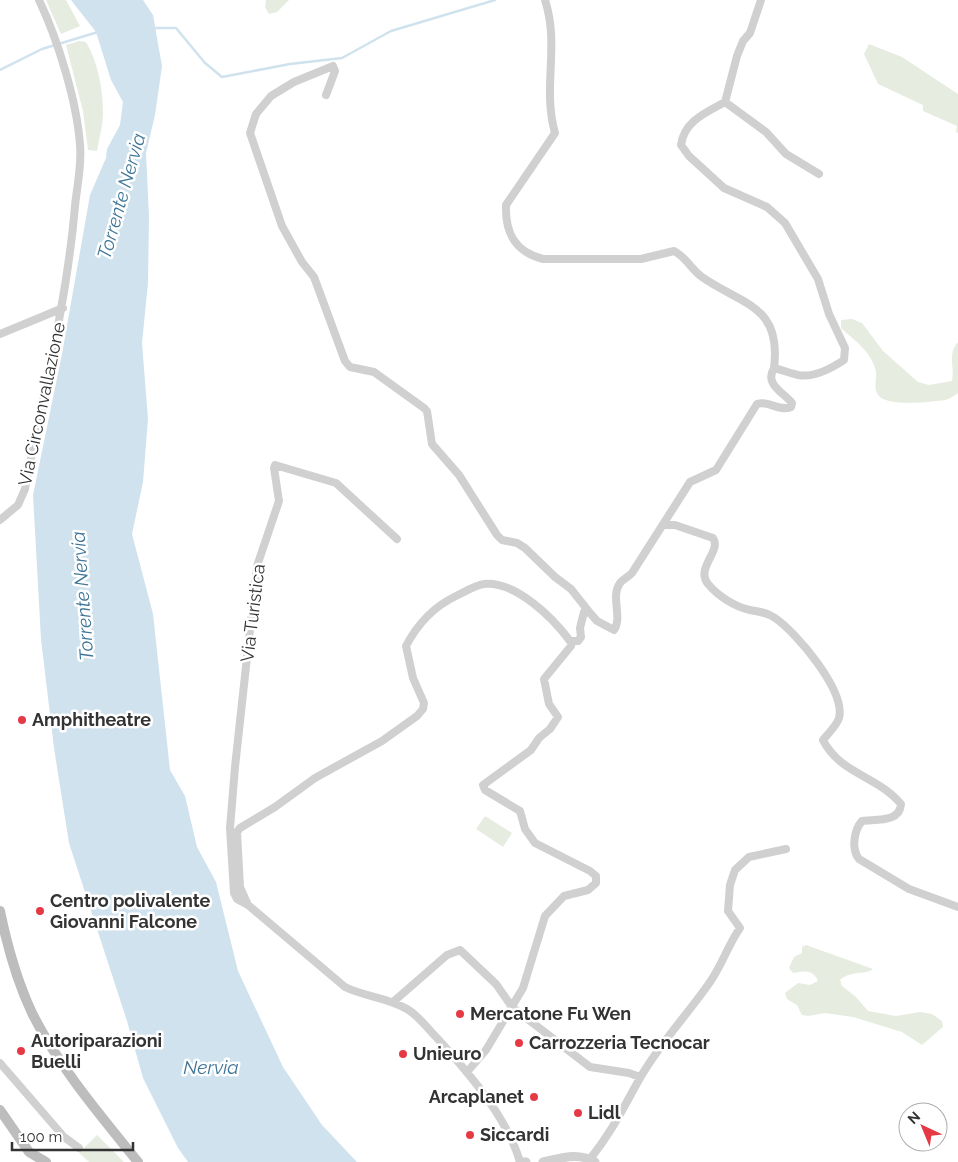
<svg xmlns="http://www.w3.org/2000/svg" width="958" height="1162" font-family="Raleway,sans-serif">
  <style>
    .green { fill: #e6ecdf }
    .water { fill: #cfe2ee }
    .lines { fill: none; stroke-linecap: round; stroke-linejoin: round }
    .stream { stroke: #cfe2ee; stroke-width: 2.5 }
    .minor { stroke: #d0d0d0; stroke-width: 8 }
    .tertiary { stroke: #d0d0d0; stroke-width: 9 }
    .secondary { stroke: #bdbdbd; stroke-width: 10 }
    .poi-dot { fill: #e63946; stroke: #fff; stroke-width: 2 }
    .labels { text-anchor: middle; stroke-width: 5; stroke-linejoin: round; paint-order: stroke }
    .street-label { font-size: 18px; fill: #333; stroke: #fff }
    .poi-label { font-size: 18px; font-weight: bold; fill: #333; stroke: #fff; text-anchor: start }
    .water-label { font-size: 19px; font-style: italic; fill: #3f7597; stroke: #fff }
  </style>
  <rect width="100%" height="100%" fill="#fff"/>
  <!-- green -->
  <path class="green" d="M 46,0 L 66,0 L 80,26 L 61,34 Z
    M 266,0 L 289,0 L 277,12 L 269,14 L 265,7 Z
    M 79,41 L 86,42 C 98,62 103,90 103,113 C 103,125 99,139 97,151 L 88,150 L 83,111 L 66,45 Z
    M 869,44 L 902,57 L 958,94 L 958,133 L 956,132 L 957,126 L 923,111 L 923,105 L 878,84 L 864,54 Z
    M 852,319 L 862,323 L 883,351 L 918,382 L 929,385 L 952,381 C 955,366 947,355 958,342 L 958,393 C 954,396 949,399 945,400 C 931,402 886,407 878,395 C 873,387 877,380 876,372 C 872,352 855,341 841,328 L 841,320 Z
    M 485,816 L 512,833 L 503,847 L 476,829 Z
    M 806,945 L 873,969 C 866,975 851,970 840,980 L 842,986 L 856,997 L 868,1011 L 896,1016 L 920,1012 L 932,1014 L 942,1021 L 943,1027 L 922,1045 L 902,1032 L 853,1017 L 825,1013 L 808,1016 L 802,1015 L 797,1005 L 787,999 L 785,993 L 798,983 L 810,985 L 818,981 C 813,969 804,971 793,973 L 789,968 L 794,957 L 802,953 L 802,947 Z
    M 97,1135 L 124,1162 L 89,1162 L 79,1153 Z"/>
  <!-- water -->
  <path class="water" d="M 71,0 L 143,0 L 153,15 L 162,66 L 155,115 L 146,153 L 149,217 L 148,283 L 142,343 L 148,419 L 143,482 L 132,534 L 153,614 L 170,770 L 185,796 L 197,847 L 216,882 L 238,971 L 283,1067 L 322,1125 L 357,1162 L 188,1162 L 178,1148 L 143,1078 L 127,1021 L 69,843 L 54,748 L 41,639 L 33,495 L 62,354 L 90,195 L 106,158 L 107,149 L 120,125 L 123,102 L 111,80 L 96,32 Z"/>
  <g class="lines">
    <!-- stream -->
    <path class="stream" d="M 153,28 L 176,28 L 205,63 L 222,77 L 290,64 L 342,58 L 391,31 L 495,0
      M 0,70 L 42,49 L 98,32"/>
    <!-- minor -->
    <path class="minor" d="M 545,0 C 560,46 542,87 555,133 L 506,205 C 505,233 515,252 543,259 L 641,259 L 674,251 C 686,257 691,269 702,277 C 742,305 782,305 774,368
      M 326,95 L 335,71 L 333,66 L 294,82 L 271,96 L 256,114 L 250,133 L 282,226 L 302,262 L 314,277 L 345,361 L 350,367 L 374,372 L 424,408 L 427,411 L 432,444 L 459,475 L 497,535 L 502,540 L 517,543 L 525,548 L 555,577 L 571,589 L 590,613
      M 725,102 L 766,132 L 786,154 L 819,174
      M 0,334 L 63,308
      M 0,520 L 18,505 L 25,489 C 43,395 67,301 75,206 C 77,186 82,165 80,145 C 77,102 58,40 39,0
      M 663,525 L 675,525 L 713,538 C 722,551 695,568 708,584 C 718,596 735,607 750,610 C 760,612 766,612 775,618 C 796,632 846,691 839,718 C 837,725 828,734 823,740 C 840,774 878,776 901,804 C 900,823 875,819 862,821 C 854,830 851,849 859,859 L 909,889 L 958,907
      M 397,539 L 336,483 L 275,465 L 274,468 L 279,501 L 257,566 L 235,767 L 230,828 L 234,893 L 237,899 L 248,905 L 345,987 C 365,997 387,997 407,1009 C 419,1016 427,1028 437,1038 C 468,1072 507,1117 520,1162
      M 248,905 L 240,887 L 237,832 L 240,828 L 275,807 L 315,778 L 382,741 L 417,716 L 423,709 L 424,703 L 413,678 L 406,646 C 418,623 433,607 456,596 C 464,592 476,585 484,584 C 516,581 553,618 570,641 L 578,641 L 581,637 L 580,628 L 584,612 L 590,613 L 597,621 L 614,630 C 623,617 610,597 620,583 C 622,580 629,576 632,573 L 690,482 L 716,470 L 757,404 C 768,400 779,412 791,407 L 792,403 C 783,392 764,384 774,368 C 782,370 790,373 798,375 C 813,378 832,368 844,360 L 845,348 L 829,314 L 818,279 L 785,223 L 767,207 L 724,188 L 689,156 L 681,145 C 684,121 707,112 725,102 L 737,56 L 743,41 L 750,33 L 761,0
      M 393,1002 L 447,955 L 460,950 L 496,984 L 512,1007 L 590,1067 L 629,1073 L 640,1077
      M 0,1063 L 64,1137 L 79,1148
      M 467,1072 L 486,1050 L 523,988 L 545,916 L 564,896 L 588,890 L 596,883 L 596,876 L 590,871 L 535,843 L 525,829 L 520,811 L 485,790 L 483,785 L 531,750 L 539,738 L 550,729 L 558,717 L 549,704 L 544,679 L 571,646
      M 590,1159 C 612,1132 623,1108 640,1078 C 660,1043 688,1014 710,982 C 722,965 728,945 740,928 L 728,911 L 730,885 L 735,870 L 749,857 L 786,849"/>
    <!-- tertiary -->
    <path class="tertiary" d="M 520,1162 L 526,1162
      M 543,1162 C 562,1158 578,1152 595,1162"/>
    <!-- secondary -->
    <path class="secondary" d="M 0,911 C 7,945 17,981 32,1013 C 59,1067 100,1115 138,1162
      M 0,1110 L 29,1152 L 46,1162"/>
  </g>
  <!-- markers -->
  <g class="poi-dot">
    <circle cx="22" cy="720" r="5"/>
    <circle cx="40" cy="911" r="5"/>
    <circle cx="460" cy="1014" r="5"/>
    <circle cx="519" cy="1043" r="5"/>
    <circle cx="21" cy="1051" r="5"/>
    <circle cx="403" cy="1054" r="5"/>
    <circle cx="534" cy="1097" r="5"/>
    <circle cx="578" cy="1113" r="5"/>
    <circle cx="470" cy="1135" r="5"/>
  </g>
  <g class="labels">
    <!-- street labels -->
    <g class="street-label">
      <text transform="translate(42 404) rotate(-78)" y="6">Via Circonvallazione</text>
      <text transform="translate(253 613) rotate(-83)" y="6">Via Turistica</text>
    </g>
    <!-- poi labels -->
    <g class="poi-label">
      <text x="32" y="726">Amphitheatre</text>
      <text x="50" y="907">Centro polivalente<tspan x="50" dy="21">Giovanni Falcone</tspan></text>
      <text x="470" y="1020">Mercatone Fu Wen</text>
      <text x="31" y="1047">Autoriparazioni<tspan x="31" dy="21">Buelli</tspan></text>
      <text x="529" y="1049">Carrozzeria Tecnocar</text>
      <text x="413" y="1060">Unieuro</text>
      <text x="524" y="1103" text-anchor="end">Arcaplanet</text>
      <text x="588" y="1119">Lidl</text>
      <text x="480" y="1141">Siccardi</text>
    </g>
    <!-- water labels -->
    <g class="water-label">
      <text transform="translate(121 196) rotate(-74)" y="7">Torrente Nervia</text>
      <text transform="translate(82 596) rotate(-94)" y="7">Torrente Nervia</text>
      <text x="211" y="1074">Nervia</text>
    </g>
  </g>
  <!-- north arrow -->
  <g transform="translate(923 1127) rotate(316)"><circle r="24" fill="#ffffff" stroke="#adadad"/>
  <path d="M0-4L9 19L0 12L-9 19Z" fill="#e63946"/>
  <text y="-8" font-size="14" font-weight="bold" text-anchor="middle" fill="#333333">N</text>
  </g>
  <!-- scale -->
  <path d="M12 1142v8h121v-8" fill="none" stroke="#333333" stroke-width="2.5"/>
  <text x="20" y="1142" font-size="15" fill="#333333" stroke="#ffffff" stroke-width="4" paint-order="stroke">100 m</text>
</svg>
